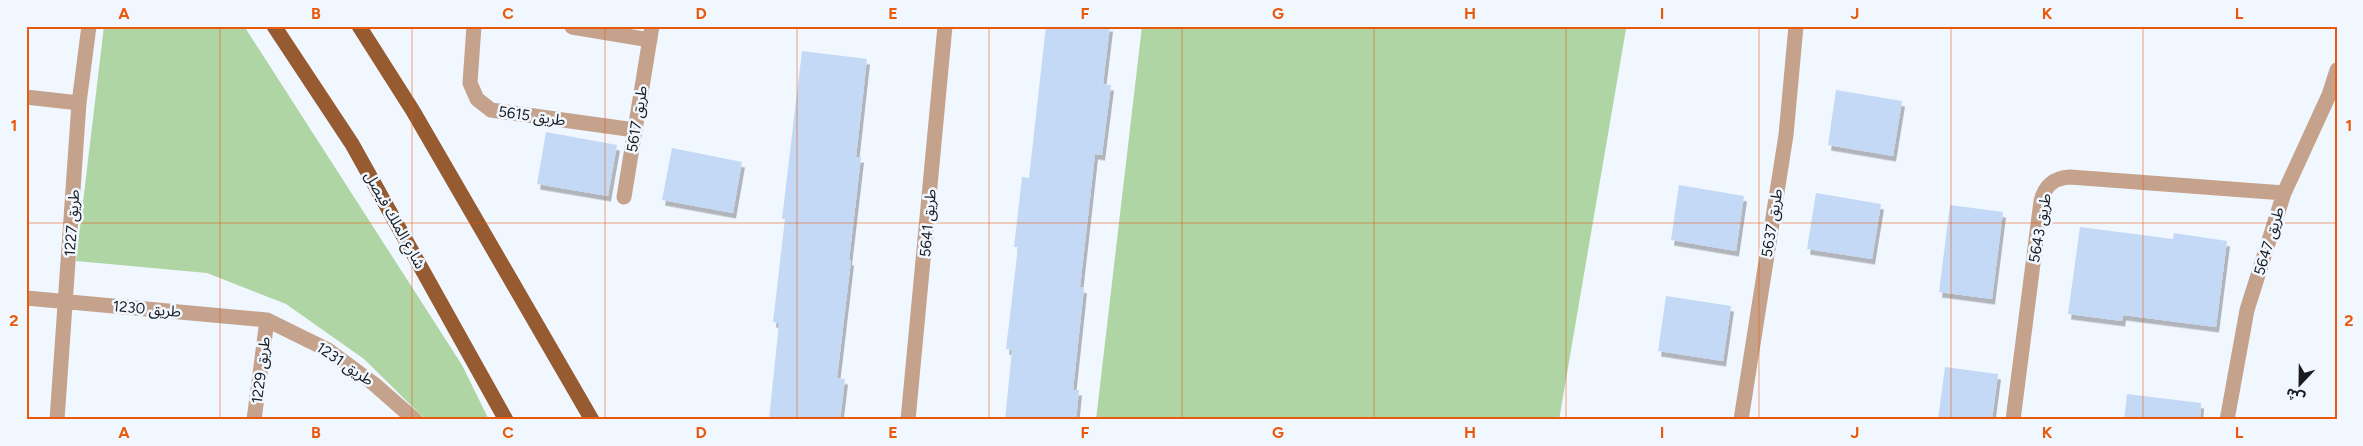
<svg xmlns="http://www.w3.org/2000/svg" width="2363" height="446" font-family="Figtree,'Noto Sans Arabic',sans-serif">
  <style>
    .green { fill: #aed5a3 }
    .building { fill: #c4d9f5; filter: url(#shadow) }
    .lines { fill: none; stroke-linecap: round; stroke-linejoin: round }
    .minor { stroke: #c4a28c; stroke-width: 15 }
    .primary { stroke: #965b31; stroke-width: 15 }
    .grid { fill: none; stroke: #e8590c; stroke-width: 1; stroke-opacity: 0.55 }
    .labels { text-anchor: middle; stroke-width: 5; stroke-linejoin: round; paint-order: stroke }
    .street-label { font-size: 15px; fill: #1a1c20; stroke: #f1f7ff }
    .neatline { fill: none; stroke: #e8590c; stroke-width: 2 }
    .grid-label { font-size: 16px; text-anchor: middle; font-weight: bold; fill: #e8590c }
  </style>
  <defs>
    <filter id="shadow"><feDropShadow dx="3" dy="5.5" stdDeviation="0" flood-color="#0004"/></filter>
  </defs>
  <rect width="100%" height="100%" fill="#f1f7ff"/>
  <!-- green -->
  <path class="green" d="M 104,26 L 244,26 L 462,365 L 489,420 L 426,420 L 364,359 L 286,304 L 207,273 L 76,261 Z
    M 1142,26 L 1606,26 L 1626,29 L 1559,420 L 1096,420 Z"/>
  <!-- building -->
  <path class="building" d="M 1046,26 L 1110,26 L 1103,84 L 1111,85 L 1102,155 L 1095,154 L 1080,287 L 1084,288 L 1073,390 L 1079,390 L 1076,420 L 1005,420 L 1012,350 L 1006,349 L 1018,247 L 1014,247 L 1022,177 L 1029,178 Z
    M 802,51 L 867,59 L 856,157 L 861,157 L 849,260 L 851,260 L 837,378 L 845,379 L 840,420 L 769,420 L 779,323 L 773,322 L 785,219 L 782,219 Z
    M 1836,90 L 1902,101 L 1893,156 L 1828,145 Z
    M 546,132 L 617,145 L 608,196 L 537,184 Z
    M 672,148 L 742,162 L 733,213 L 662,200 Z
    M 1679,185 L 1744,196 L 1736,251 L 1671,240 Z
    M 1816,193 L 1881,204 L 1872,259 L 1807,249 Z
    M 1950,205 L 2003,212 L 1992,299 L 1939,292 Z
    M 2080,227 L 2173,239 L 2174,233 L 2227,241 L 2216,327 L 2123,315 L 2122,321 L 2068,314 Z
    M 1666,296 L 1731,306 L 1723,361 L 1658,351 Z
    M 1945,367 L 1998,374 L 1992,420 L 1938,420 Z
    M 2127,394 L 2201,403 L 2200,420 L 2124,420 Z"/>
  <g class="lines">
    <!-- minor -->
    <path class="minor" d="M 474,26 L 470,83 L 477,99 L 491,110 L 635,130
      M 572,27 L 650,40
      M 26,97 L 79,103
      M 624,197 L 652,26
      M 26,298 L 267,320 L 328,350 L 374,384 L 415,420
      M 57,420 L 79,103 L 89,26
      M 254,420 L 267,320
      M 908,420 L 945,26
      M 1741,420 L 1786,135 L 1796,26
      M 2013,420 L 2041,201 C 2045,185 2054,178 2070,177 L 2284,193
      M 2227,420 L 2247,310 L 2284,193 L 2329,95 L 2337,70"/>
    <!-- primary -->
    <path class="primary" d="M 274,26 L 352,144 L 506,420
      M 359,26 L 413,111 L 592,420"/>
  </g>
  <!-- grid -->
  <path class="grid" d="M 220,26 L 220,420M 412,26 L 412,420M 605,26 L 605,420M 797,26 L 797,420M 989,26 L 989,420M 1182,26 L 1182,420M 1374,26 L 1374,420M 1566,26 L 1566,420M 1759,26 L 1759,420M 1951,26 L 1951,420M 2143,26 L 2143,420M 26,223 L 2337,223"/>
  <g class="labels">
    <!-- street labels -->
    <g class="street-label">
      <text transform="translate(532 116) rotate(8)" y="5">طريق 5615</text>
      <text transform="translate(637 119) rotate(-81)" y="5">طريق 5617</text>
      <text transform="translate(395 220) rotate(61)" y="5">شارع الملك فيصل</text>
      <text transform="translate(72 223) rotate(-86)" y="5">طريق 1227</text>
      <text transform="translate(928 223) rotate(-85)" y="5">طريق 5641</text>
      <text transform="translate(1772 223) rotate(-81)" y="5">طريق 5637</text>
      <text transform="translate(2040 228) rotate(-80)" y="5">طريق 5643</text>
      <text transform="translate(2269 241) rotate(-73)" y="5">طريق 5647</text>
      <text transform="translate(147 309) rotate(5)" y="5">طريق 1230</text>
      <text transform="translate(345 364) rotate(34)" y="5">طريق 1231</text>
      <text transform="translate(261 370) rotate(-83)" y="5">طريق 1229</text>
    </g>
  </g>
  <!-- border -->
  <rect width="2363" height="446" fill="none" stroke="#f1f7ff" stroke-width="55"/>
  <!-- north arrow -->
  <g transform="translate(2300 384) rotate(202)" stroke="#f1f7ff" stroke-width="4" paint-order="stroke">
  <path d="M0-4L9 19L0 12L-9 19Z" fill="#1a1c20"/>
  <text y="-8" font-size="14" font-weight="bold" text-anchor="middle" fill="#1a1c20">ش</text>
  </g>
  <rect x="28" y="28" width="2308" height="390" class="neatline"/>
  <g class="grid-label">
    <text x="124" y="19">A</text>
    <text x="316" y="19">B</text>
    <text x="508" y="19">C</text>
    <text x="701" y="19">D</text>
    <text x="893" y="19">E</text>
    <text x="1085" y="19">F</text>
    <text x="1278" y="19">G</text>
    <text x="1470" y="19">H</text>
    <text x="1662" y="19">I</text>
    <text x="1855" y="19">J</text>
    <text x="2047" y="19">K</text>
    <text x="2239" y="19">L</text>
    <text x="14" y="131">1</text>
    <text x="2349" y="131">1</text>
    <text x="14" y="326">2</text>
    <text x="2349" y="326">2</text>
    <text x="124" y="438">A</text>
    <text x="316" y="438">B</text>
    <text x="508" y="438">C</text>
    <text x="701" y="438">D</text>
    <text x="893" y="438">E</text>
    <text x="1085" y="438">F</text>
    <text x="1278" y="438">G</text>
    <text x="1470" y="438">H</text>
    <text x="1662" y="438">I</text>
    <text x="1855" y="438">J</text>
    <text x="2047" y="438">K</text>
    <text x="2239" y="438">L</text>
  </g>
</svg>
